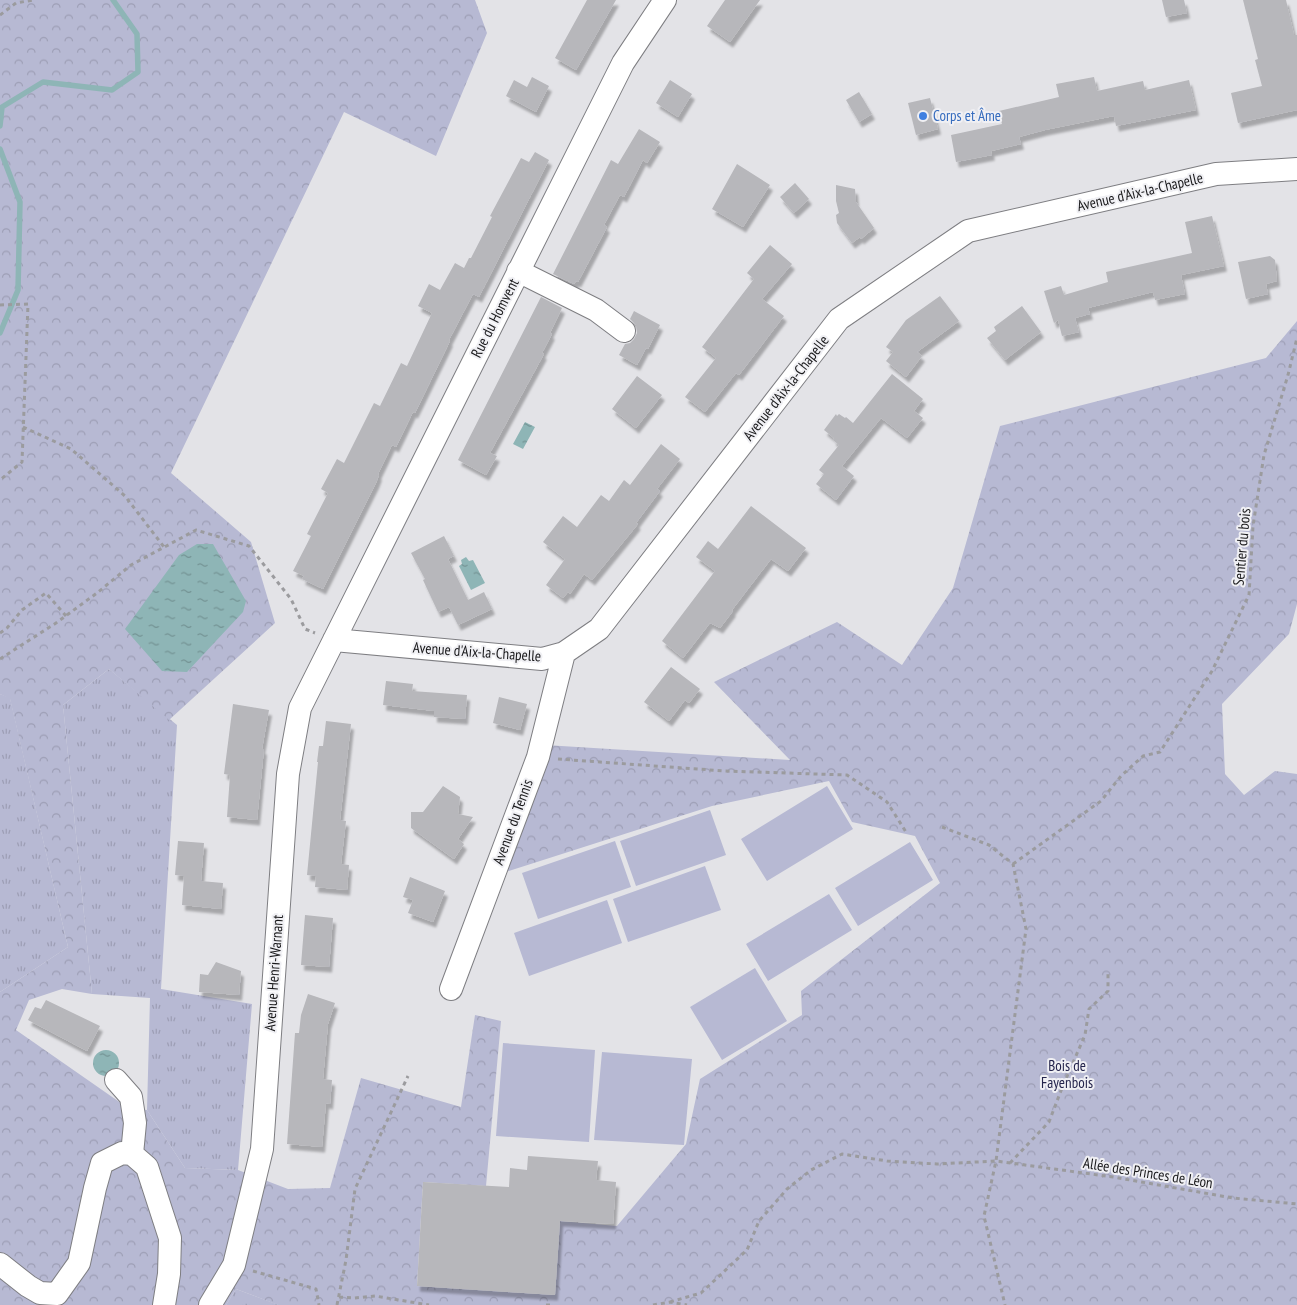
<svg xmlns="http://www.w3.org/2000/svg" width="1297" height="1305" font-family="'PT Sans Narrow',sans-serif">
  <style>
    .grass { fill: url(#grass-tufts) }
    .forest { fill: url(#forest-crowns) }
    .pitch { fill: #b7b9d3 }
    .water { fill: url(#water-ripples) }
    .lines { fill: none; stroke-linecap: round; stroke-linejoin: round }
    .stream { stroke: #8eb5b6; stroke-width: 5.5 }
    .building { fill: #b7b7bb; filter: url(#shadow) }
    .minor-casing { stroke: #7e7e82; stroke-width: 24 }
    .path { stroke: #9b9b9e; stroke-width: 3; stroke-dasharray: 4 4; stroke-linecap: butt }
    .minor { stroke: #fff; stroke-width: 22 }
    .shop-dot { fill: #3f7fe0; stroke: #f0f0f4; stroke-width: 2 }
    .labels { text-anchor: middle; stroke-width: 4; stroke-linejoin: round; paint-order: stroke }
    .shop-label { font-size: 15px; fill: #366cbe; stroke: #f0f0f4; text-anchor: start }
    .street-label { font-size: 15px; fill: #19191b; stroke: #f0f0f4 }
    .park-label { font-size: 15px; fill: #24244c; stroke: #f0f0f4 }
  </style>
  <defs>
    <pattern id="grass-tufts" width="24" height="20" patternUnits="userSpaceOnUse" patternTransform="scale(1.25)"><rect width="24" height="20" fill="#b7b9d3"/><path d="M3 7l-1-3M5 7V3M7 7l1-3M15 17l-1-3M17 17v-4M19 17l1-3" fill="none" stroke="#9d9eb5"/></pattern>
    <pattern id="forest-crowns" width="20" height="18" patternUnits="userSpaceOnUse" patternTransform="scale(1.25)"><rect width="20" height="18" fill="#b7b9d3"/><path d="M2 6a3 3 0 1 1 6 0M12 15a3 3 0 1 1 6 0" fill="none" stroke="#9d9eb5"/></pattern>
    <pattern id="water-ripples" width="26" height="14" patternUnits="userSpaceOnUse" patternTransform="scale(1.25)"><rect width="26" height="14" fill="#8eb5b6"/><path d="M2 4q2-2 4 0t4 0M15 11q2-2 4 0t4 0" fill="none" stroke="#739293"/></pattern>
    <filter id="shadow"><feDropShadow dx="3" dy="5.5" stdDeviation="1" flood-color="#0004"/></filter>
  </defs>
  <rect width="100%" height="100%" fill="#e3e3e7"/>
  <!-- grass -->
  <path class="grass" d="M 109,669 L 177,725 L 161,989 L 252,1004 L 238,1170 L 185,1168 L 147,1110 L 150,998 L 92,994 L 63,705 Z
    M 0,694 L 10,698 L 68,947 L 0,992 Z
    M 236,1289 L 279,1305 L 226,1305 Z"/>
  <!-- forest -->
  <path class="forest" d="M 0,0 L 475,0 L 487,33 L 436,156 L 344,112 L 171,473 L 251,542 L 275,623 L 169,720 L 109,669 L 63,705 L 92,994 L 62,989 L 29,1000 L 16,1030 L 128,1108 L 147,1110 L 185,1168 L 238,1170 L 288,1189 L 330,1188 L 361,1078 L 461,1107 L 475,1015 L 501,1021 L 486,1186 L 423,1182 L 417,1286 L 555,1295 L 560,1221 L 617,1226 L 686,1144 L 700,1079 L 802,1015 L 801,991 L 940,883 L 915,836 L 852,822 L 829,781 L 712,806 L 496,875 L 545,745 L 790,760 L 714,682 L 837,622 L 902,665 L 953,588 L 1000,426 L 1266,358 L 1297,321 L 1297,604 L 1289,634 L 1222,704 L 1225,774 L 1244,795 L 1275,771 L 1297,774 L 1297,1305 L 278,1305 L 236,1289 L 226,1305 L 0,1305 L 0,992 L 68,947 L 10,699 L 0,694 Z"/>
  <!-- pitch -->
  <path class="pitch" d="M 827,786 L 853,829 L 767,881 L 741,839 Z
    M 710,810 L 726,855 L 636,886 L 620,841 Z
    M 615,841 L 631,887 L 538,919 L 522,873 Z
    M 910,842 L 933,880 L 858,926 L 835,888 Z
    M 705,866 L 721,910 L 628,942 L 613,899 Z
    M 829,894 L 852,930 L 768,981 L 746,944 Z
    M 607,900 L 622,943 L 529,976 L 514,933 Z
    M 755,968 L 787,1021 L 722,1060 L 690,1007 Z
    M 503,1043 L 595,1050 L 589,1142 L 496,1136 Z
    M 602,1052 L 692,1059 L 684,1145 L 594,1140 Z"/>
  <!-- water -->
  <path class="water" d="M 525,422 L 535,427 L 523,449 L 513,444 Z
    M 197,544 L 213,544 L 246,601 L 243,612 L 187,672 L 162,671 L 125,629 L 179,555 Z
    M 466,557 L 469,561 L 473,560 L 485,583 L 471,590 L 459,566 L 462,564 L 461,560 Z
    M93 1063a13 13 0 1 1 26 0a13 13 0 1 1-26 0Z"/>
  <g class="lines">
    <!-- stream -->
    <path class="stream" d="M 0,126 L 2,107 L 43,82 L 112,90 L 138,72 L 137,34 L 113,0
      M 0,149 L 20,202 L 18,290 L 0,333"/>
  </g>
  <!-- building -->
  <path class="building" d="M 587,0 L 616,0 L 576,70 L 555,58 Z
    M 725,0 L 760,0 L 730,42 L 707,26 Z
    M 1162,0 L 1184,0 L 1187,13 L 1166,17 Z
    M 1243,0 L 1286,0 L 1294,35 L 1297,35 L 1297,110 L 1238,123 L 1231,93 L 1262,86 L 1255,60 L 1258,59 Z
    M 532,77 L 549,86 L 536,112 L 506,96 L 514,80 L 527,87 Z
    M 1094,77 L 1097,91 L 1143,81 L 1145,90 L 1189,80 L 1196,110 L 1116,126 L 1114,116 L 1045,130 L 1019,137 L 1021,144 L 991,151 L 992,155 L 956,162 L 951,135 L 1002,124 L 999,111 L 1059,97 L 1056,84 Z
    M 670,80 L 692,94 L 678,117 L 656,103 Z
    M 859,92 L 872,114 L 859,122 L 846,100 Z
    M 930,98 L 938,129 L 916,135 L 908,103 Z
    M 639,129 L 660,142 L 647,163 L 643,160 L 624,197 L 620,195 L 604,225 L 607,227 L 586,267 L 578,282 L 576,281 L 574,284 L 553,274 L 611,160 L 618,164 Z
    M 535,152 L 549,160 L 479,297 L 473,294 L 449,340 L 450,341 L 415,413 L 413,412 L 396,447 L 392,445 L 378,474 L 379,475 L 376,483 L 323,589 L 302,579 L 304,576 L 293,571 L 311,536 L 307,534 L 328,493 L 321,489 L 337,459 L 344,463 L 374,403 L 380,406 L 401,363 L 407,366 L 432,313 L 418,306 L 429,284 L 440,290 L 455,263 L 464,268 L 469,258 L 471,258 L 492,217 L 490,216 L 521,158 L 529,162 Z
    M 737,164 L 770,185 L 743,227 L 712,209 Z
    M 795,183 L 809,199 L 794,213 L 780,197 Z
    M 836,185 L 855,189 L 856,202 L 874,228 L 861,239 L 860,237 L 852,243 L 837,223 L 836,215 L 839,213 L 836,201 Z
    M 1212,216 L 1224,266 L 1181,275 L 1185,294 L 1155,300 L 1153,292 L 1088,308 L 1090,314 L 1075,318 L 1079,332 L 1062,336 L 1058,320 L 1054,323 L 1044,291 L 1061,286 L 1064,295 L 1108,282 L 1106,272 L 1192,253 L 1185,222 Z
    M 770,245 L 792,264 L 762,299 L 784,316 L 739,375 L 736,373 L 705,412 L 685,397 L 716,358 L 702,347 L 754,279 L 747,273 Z
    M 1270,256 L 1275,260 L 1277,281 L 1266,284 L 1268,294 L 1246,299 L 1238,262 Z
    M 940,296 L 959,321 L 917,352 L 922,356 L 906,377 L 886,361 L 893,352 L 886,347 L 906,320 Z
    M 541,297 L 562,308 L 550,333 L 552,334 L 542,353 L 544,354 L 490,453 L 497,456 L 486,475 L 458,460 Z
    M 1022,306 L 1041,332 L 1005,360 L 987,338 L 996,331 L 994,327 Z
    M 634,311 L 660,325 L 648,349 L 646,348 L 637,365 L 619,355 L 625,344 L 630,343 L 634,339 L 637,333 L 636,325 L 630,319 Z
    M 892,374 L 923,399 L 914,411 L 923,418 L 907,438 L 881,418 L 842,466 L 854,476 L 836,500 L 816,484 L 824,474 L 819,470 L 839,445 L 833,440 L 834,438 L 824,430 L 836,414 L 837,416 L 839,414 L 845,418 L 846,417 L 853,423 Z
    M 637,376 L 662,395 L 636,428 L 612,409 Z
    M 661,444 L 680,459 L 657,489 L 660,491 L 636,523 L 638,524 L 592,580 L 584,574 L 570,594 L 568,592 L 563,598 L 546,585 L 565,559 L 543,542 L 563,516 L 577,527 L 601,495 L 609,501 L 624,480 L 630,485 Z
    M 751,506 L 806,548 L 788,571 L 771,559 L 732,610 L 733,611 L 720,628 L 710,623 L 683,658 L 662,641 L 715,571 L 696,557 L 708,541 L 718,549 Z
    M 444,536 L 454,556 L 448,559 L 468,600 L 484,592 L 492,609 L 458,625 L 449,607 L 438,612 L 423,580 L 425,579 L 411,553 Z
    M 671,667 L 700,689 L 689,703 L 685,700 L 669,721 L 644,702 Z
    M 386,681 L 413,684 L 412,691 L 467,695 L 465,719 L 434,717 L 434,711 L 383,705 Z
    M 499,697 L 527,704 L 520,730 L 493,723 Z
    M 233,704 L 269,710 L 262,749 L 264,749 L 257,820 L 227,817 L 230,775 L 224,774 Z
    M 326,721 L 351,724 L 340,820 L 346,821 L 341,864 L 349,865 L 347,890 L 315,887 L 316,876 L 307,875 L 318,762 L 317,762 L 319,746 L 323,746 Z
    M 443,786 L 460,797 L 458,814 L 473,817 L 458,839 L 464,844 L 454,859 L 411,828 L 411,812 L 423,812 Z
    M 178,841 L 204,843 L 201,881 L 223,883 L 221,909 L 182,905 L 184,876 L 175,875 Z
    M 410,877 L 445,891 L 433,922 L 408,913 L 413,900 L 403,897 Z
    M 305,915 L 333,918 L 329,967 L 301,965 Z
    M 216,962 L 241,971 L 239,995 L 199,992 L 200,974 L 208,975 Z
    M 308,994 L 335,1003 L 328,1024 L 323,1079 L 332,1080 L 330,1104 L 326,1103 L 322,1147 L 287,1144 L 295,1033 L 299,1033 L 301,1015 Z
    M 46,1000 L 100,1026 L 87,1051 L 28,1020 L 35,1007 L 41,1009 Z
    M 528,1156 L 598,1161 L 596,1180 L 616,1182 L 613,1224 L 560,1221 L 555,1295 L 417,1286 L 423,1182 L 509,1187 L 510,1168 L 527,1170 Z"/>
  <g class="lines">
    <!-- minor casing -->
    <g class="minor-casing">
      <path id="minor" d="M 518,271 L 596,310 L 624,331
        M 334,640 L 542,659 L 564,653 L 599,629 L 839,319 L 968,231 L 1216,174 L 1297,169
        M 451,989 L 538,757 L 564,653
        M 116,1080 L 131,1097 L 135,1123 L 132,1154
        M 0,1264 L 28,1286 L 40,1293 L 57,1294 L 79,1263 L 95,1188 L 102,1163 L 122,1153 L 132,1154 L 147,1167 L 170,1238 L 169,1274 L 164,1305
        M 210,1305 L 234,1265 L 262,1149 L 288,774 L 300,708 L 623,63 L 665,0"/>
    </g>
    <!-- path -->
    <path class="path" d="M 0,15 L 16,3 L 33,0
      M 0,305 L 28,304 L 22,462 L 0,480
      M 23,427 L 71,449 L 125,496 L 164,547
      M 0,633 L 7,628 L 22,610 L 46,593 L 66,616
      M 0,659 L 56,623 L 97,593 L 131,565 L 196,530 L 249,546 L 291,599 L 305,629 L 315,633
      M 558,759 L 725,771 L 847,775 L 887,802 L 906,832
      M 942,827 L 989,845 L 1013,864 L 1026,929 L 996,1161 L 984,1216 L 1005,1305
      M 1013,864 L 1101,801 L 1121,776 L 1143,756 L 1160,752 L 1212,671 L 1249,595 L 1253,526 L 1264,455 L 1288,375 L 1297,338
      M 1010,1163 L 1049,1122 L 1062,1088 L 1085,1035 L 1089,1009 L 1108,991 L 1108,972
      M 253,1271 L 316,1289 L 319,1305
      M 339,1297 L 354,1298 L 375,1296 L 429,1305
      M 670,1302 L 701,1293 L 747,1250 L 759,1221 L 787,1189 L 811,1170 L 842,1154 L 887,1161 L 937,1164 L 996,1161 L 1113,1177 L 1233,1198 L 1297,1204
      M 337,1305 L 346,1260 L 355,1189 L 408,1076
      M 546,1305 L 552,1305
      M 653,1305 L 670,1302 L 687,1305"/>
    <!-- minor -->
    <use href="#minor" class="minor"/>
  </g>
  <!-- markers -->
  <circle class="shop-dot" cx="923" cy="116" r="5"/>
  <g class="labels">
    <!-- shop labels -->
    <g class="shop-label">
      <text x="933" y="121">Corps et Âme</text>
    </g>
    <!-- street labels -->
    <g class="street-label">
      <text transform="translate(1140 192) rotate(-13)" y="5">Avenue d'Aix-la-Chapelle</text>
      <text transform="translate(495 318) rotate(-63)" y="5">Rue du Homvent</text>
      <text transform="translate(786 388) rotate(-52)" y="5">Avenue d'Aix-la-Chapelle</text>
      <text transform="translate(1242 547) rotate(-85)" y="5">Sentier du bois</text>
      <text transform="translate(477 652) rotate(4)" y="5">Avenue d'Aix-la-Chapelle</text>
      <text transform="translate(513 822) rotate(-70)" y="5">Avenue du Tennis</text>
      <text transform="translate(274 973) rotate(-86)" y="5">Avenue Henri-Warnant</text>
      <text transform="translate(1148 1173) rotate(9)" y="5">Allée des Princes de Léon</text>
    </g>
    <!-- park labels -->
    <g class="park-label">
      <text x="1067" y="1071">Bois de<tspan x="1067" dy="17">Fayenbois</tspan></text>
    </g>
  </g>
</svg>
